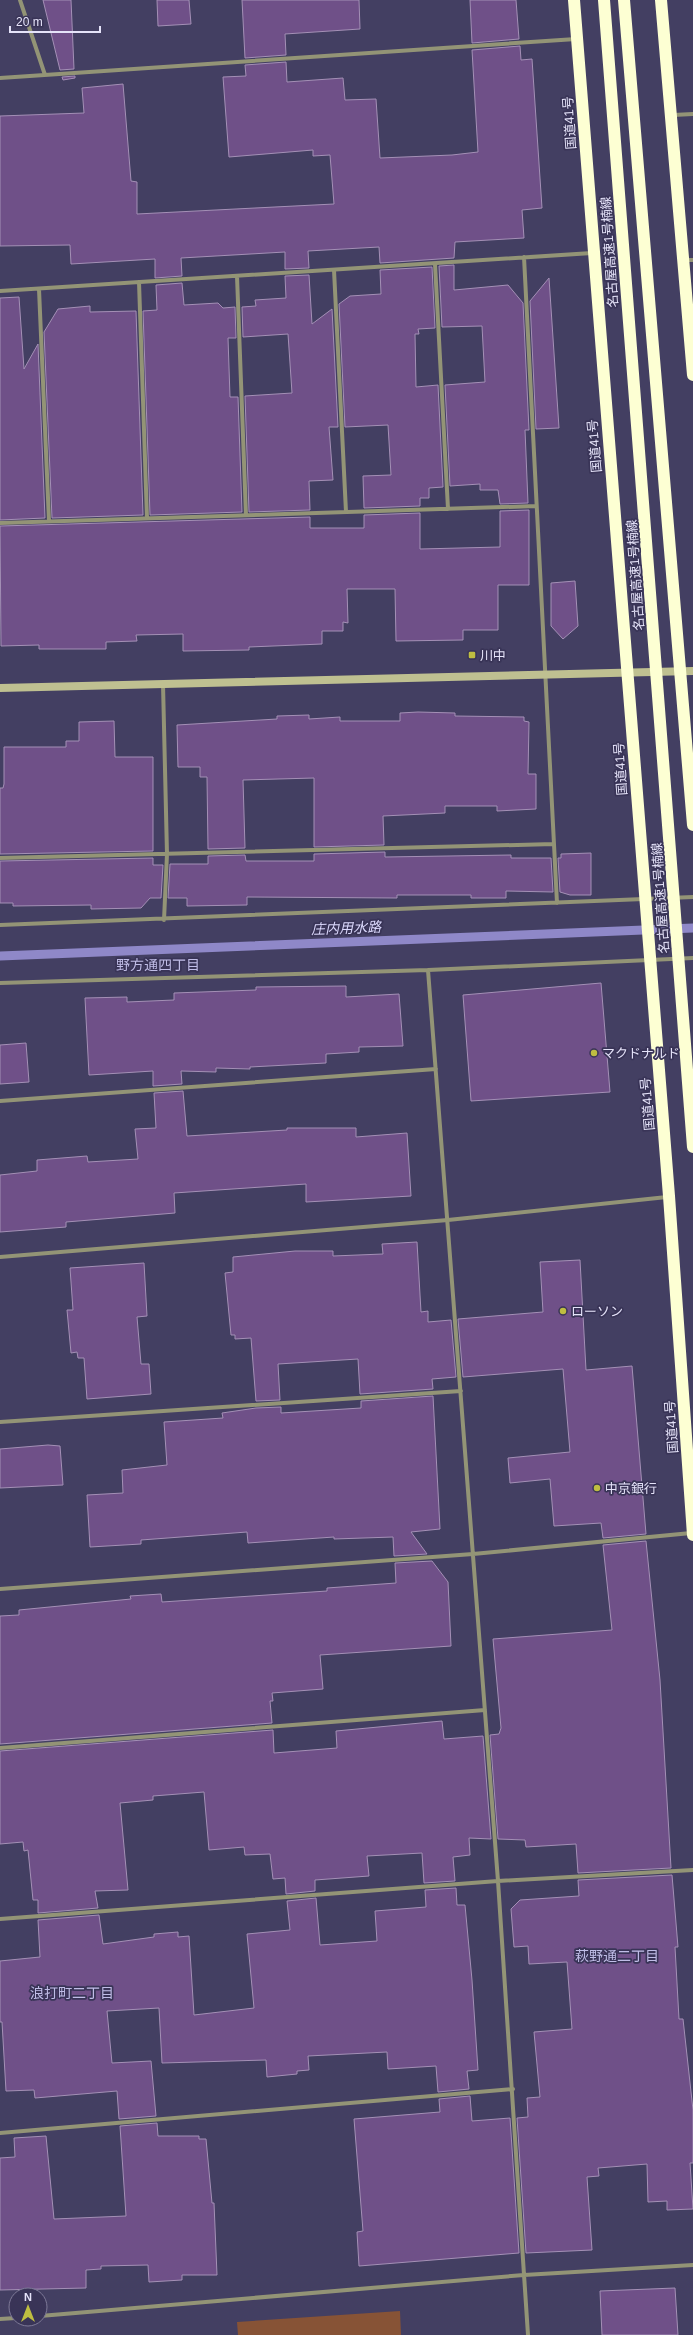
<svg xmlns="http://www.w3.org/2000/svg" width="693" height="2335" font-family="Helvetica,'Noto Sans JP',sans-serif">
  <style>
    .green { fill: #875336 }
    .lines { fill: none; stroke-linecap: round; stroke-linejoin: round }
    .stream { stroke: #8f88c8; stroke-width: 9 }
    .building { fill: #6f5088; stroke: #a490b6 }
    .street { stroke: #939476; stroke-width: 4 }
    .secondary { stroke: #bfc091; stroke-width: 8 }
    .highway { stroke: #fdffd3; stroke-width: 12 }
    .poi-dot { fill: #bfbe41; stroke: #393457; stroke-width: 1.5 }
    .labels { text-anchor: middle; stroke-width: 3.5; stroke-linejoin: round; paint-order: stroke }
    .street-label { font-size: 13px; fill: #e5e3f9; stroke: #393457 }
    .poi-label { font-size: 13px; fill: #e5e3f9; stroke: #393457; text-anchor: start }
    .water-label { font-size: 14px; font-style: italic; fill: #dbd8fc; stroke: #393457 }
    .neighbourhood-label { font-size: 14px; fill: #c0bde7; stroke: #393457 }
  </style>
  <rect width="100%" height="100%" fill="#433f62"/>
  <!-- green -->
  <path class="green" d="M 400,2311 L 401,2335 L 238,2335 L 237,2322 Z"/>
  <g class="lines">
    <!-- stream -->
    <path class="stream" d="M 0,956 L 693,928"/>
  </g>
  <!-- building -->
  <path class="building" d="M 43,0 L 71,0 L 74,69 L 60,70 Z
    M 157,0 L 189,0 L 191,24 L 158,26 Z
    M 242,0 L 359,0 L 360,29 L 285,34 L 286,55 L 245,58 Z
    M 470,0 L 516,0 L 519,39 L 472,43 Z
    M 520,46 L 521,60 L 532,59 L 542,208 L 522,210 L 524,238 L 455,242 L 454,258 L 380,263 L 379,247 L 308,251 L 309,268 L 285,269 L 285,252 L 181,258 L 182,276 L 155,278 L 155,259 L 71,264 L 70,245 L 0,246 L 0,116 L 84,113 L 82,88 L 123,84 L 131,181 L 137,182 L 137,214 L 334,204 L 330,155 L 313,156 L 313,150 L 229,157 L 223,77 L 246,76 L 245,65 L 286,62 L 287,82 L 343,78 L 345,100 L 376,99 L 380,158 L 452,155 L 478,152 L 472,50 Z
    M 75,76 L 75,78 L 63,80 L 62,77 Z
    M 454,265 L 454,290 L 508,285 L 523,303 L 529,430 L 525,430 L 528,503 L 500,504 L 498,490 L 480,490 L 480,484 L 450,486 L 445,385 L 485,382 L 482,326 L 442,327 L 439,266 Z
    M 432,267 L 435,328 L 418,329 L 419,334 L 415,334 L 416,387 L 438,385 L 443,487 L 429,488 L 429,498 L 420,498 L 420,506 L 364,508 L 363,476 L 391,475 L 388,425 L 345,427 L 339,304 L 350,296 L 381,294 L 380,270 Z
    M 309,275 L 312,324 L 332,309 L 338,427 L 329,427 L 333,480 L 309,481 L 310,510 L 249,512 L 245,396 L 292,393 L 288,334 L 243,337 L 242,307 L 256,306 L 255,300 L 286,298 L 285,276 Z
    M 549,278 L 559,428 L 536,429 L 530,301 Z
    M 182,283 L 184,305 L 218,303 L 223,308 L 235,307 L 236,338 L 228,338 L 230,397 L 238,397 L 242,512 L 150,515 L 143,311 L 157,310 L 156,285 Z
    M 19,297 L 24,369 L 38,344 L 45,518 L 0,520 L 0,298 Z
    M 90,306 L 90,312 L 136,311 L 143,515 L 52,518 L 44,332 L 58,309 Z
    M 529,510 L 529,585 L 498,585 L 498,630 L 463,630 L 463,640 L 396,641 L 395,589 L 347,589 L 348,623 L 343,622 L 343,631 L 322,631 L 322,644 L 249,647 L 249,650 L 183,651 L 183,634 L 136,635 L 137,641 L 106,642 L 106,649 L 39,649 L 39,645 L 1,646 L 0,526 L 310,517 L 310,528 L 364,528 L 364,515 L 420,513 L 420,549 L 500,547 L 500,511 Z
    M 575,581 L 578,626 L 563,639 L 551,626 L 551,583 Z
    M 418,712 L 455,713 L 455,716 L 524,717 L 524,721 L 529,722 L 528,774 L 536,774 L 536,809 L 497,811 L 497,806 L 445,806 L 445,813 L 383,816 L 384,845 L 314,847 L 314,778 L 243,780 L 245,848 L 208,849 L 207,777 L 200,777 L 200,767 L 178,767 L 177,725 L 277,719 L 277,716 L 309,715 L 309,719 L 340,717 L 340,721 L 400,721 L 400,713 Z
    M 114,721 L 115,757 L 153,757 L 153,851 L 0,854 L 0,788 L 3,788 L 4,784 L 4,747 L 66,747 L 66,741 L 79,741 L 79,722 Z
    M 385,852 L 385,857 L 511,855 L 511,858 L 551,858 L 553,892 L 506,891 L 506,898 L 471,898 L 471,895 L 397,895 L 397,898 L 247,897 L 247,905 L 187,906 L 187,898 L 168,898 L 170,864 L 208,864 L 208,856 L 245,855 L 246,861 L 314,861 L 314,854 Z
    M 591,853 L 591,895 L 570,895 L 560,892 L 558,858 L 561,858 L 561,854 Z
    M 153,858 L 153,865 L 163,865 L 161,898 L 150,898 L 141,908 L 91,909 L 91,905 L 13,906 L 13,903 L 0,903 L 0,861 Z
    M 601,983 L 610,1092 L 471,1101 L 463,995 Z
    M 346,986 L 346,997 L 399,994 L 403,1046 L 359,1047 L 359,1052 L 326,1054 L 326,1063 L 250,1067 L 250,1069 L 216,1068 L 216,1072 L 181,1071 L 182,1084 L 153,1086 L 153,1071 L 89,1075 L 85,998 L 127,997 L 127,1002 L 174,1000 L 174,993 L 256,990 L 256,987 Z
    M 26,1043 L 29,1082 L 0,1084 L 0,1045 Z
    M 183,1091 L 187,1136 L 287,1130 L 287,1128 L 356,1128 L 356,1137 L 407,1133 L 411,1196 L 306,1202 L 306,1184 L 174,1193 L 175,1213 L 66,1222 L 66,1227 L 0,1232 L 0,1175 L 37,1171 L 37,1160 L 87,1156 L 88,1162 L 138,1159 L 135,1129 L 156,1128 L 154,1093 Z
    M 417,1242 L 421,1312 L 428,1311 L 428,1322 L 451,1320 L 456,1377 L 432,1379 L 433,1389 L 360,1394 L 358,1359 L 278,1364 L 280,1400 L 256,1401 L 251,1338 L 235,1339 L 235,1335 L 231,1335 L 225,1273 L 233,1272 L 233,1257 L 295,1251 L 333,1251 L 333,1256 L 383,1254 L 382,1244 Z
    M 580,1260 L 586,1370 L 632,1366 L 646,1534 L 603,1538 L 601,1523 L 554,1526 L 550,1479 L 510,1483 L 508,1458 L 570,1452 L 563,1369 L 463,1377 L 458,1319 L 543,1312 L 540,1262 Z
    M 144,1263 L 147,1316 L 137,1317 L 141,1364 L 149,1364 L 151,1394 L 87,1399 L 84,1358 L 78,1358 L 77,1352 L 71,1353 L 67,1310 L 73,1310 L 70,1268 Z
    M 433,1396 L 440,1529 L 411,1532 L 427,1554 L 394,1556 L 393,1537 L 334,1539 L 334,1537 L 248,1543 L 247,1532 L 141,1540 L 141,1544 L 90,1547 L 87,1495 L 123,1493 L 122,1470 L 167,1465 L 164,1422 L 223,1418 L 222,1413 L 256,1408 L 281,1407 L 281,1413 L 361,1408 L 361,1401 Z
    M 48,1445 L 60,1446 L 63,1485 L 0,1488 L 0,1449 Z
    M 646,1541 L 660,1680 L 671,1868 L 578,1873 L 576,1844 L 526,1847 L 525,1840 L 498,1839 L 490,1735 L 499,1734 L 501,1728 L 493,1639 L 612,1630 L 603,1545 Z
    M 432,1561 L 448,1582 L 451,1646 L 320,1655 L 323,1689 L 272,1693 L 273,1701 L 270,1701 L 272,1723 L 0,1744 L 0,1616 L 19,1615 L 19,1610 L 131,1599 L 130,1596 L 161,1594 L 162,1602 L 327,1591 L 327,1588 L 396,1583 L 395,1563 Z
    M 442,1721 L 444,1739 L 483,1736 L 491,1839 L 469,1838 L 470,1855 L 453,1857 L 455,1881 L 424,1883 L 422,1853 L 367,1856 L 369,1876 L 315,1880 L 315,1891 L 286,1894 L 285,1878 L 273,1879 L 270,1854 L 245,1855 L 244,1847 L 209,1850 L 204,1792 L 153,1796 L 153,1800 L 120,1803 L 128,1890 L 95,1891 L 98,1908 L 38,1913 L 38,1900 L 33,1900 L 28,1850 L 24,1851 L 23,1842 L 0,1844 L 0,1751 L 273,1730 L 274,1753 L 337,1748 L 336,1731 Z
    M 672,1875 L 678,1947 L 675,1947 L 679,2019 L 683,2019 L 693,2110 L 693,2163 L 690,2163 L 693,2209 L 667,2210 L 667,2201 L 648,2202 L 647,2164 L 598,2168 L 599,2176 L 587,2177 L 592,2250 L 526,2253 L 517,2118 L 528,2117 L 527,2098 L 540,2097 L 534,2032 L 572,2029 L 567,1962 L 529,1964 L 528,1946 L 514,1947 L 511,1909 L 520,1900 L 579,1896 L 578,1880 Z
    M 456,1888 L 457,1905 L 465,1905 L 472,1980 L 478,2070 L 467,2071 L 469,2089 L 438,2092 L 436,2066 L 388,2069 L 387,2052 L 308,2056 L 309,2070 L 297,2071 L 297,2074 L 267,2077 L 266,2060 L 162,2063 L 159,2008 L 107,2011 L 112,2063 L 151,2061 L 156,2116 L 119,2119 L 117,2091 L 35,2098 L 34,2090 L 6,2091 L 2,2022 L 0,2022 L 0,1961 L 40,1957 L 38,1920 L 99,1915 L 103,1944 L 154,1937 L 154,1934 L 178,1932 L 178,1937 L 189,1936 L 194,2015 L 254,2008 L 247,1934 L 290,1930 L 287,1901 L 316,1898 L 320,1945 L 377,1941 L 375,1911 L 426,1907 L 425,1890 Z
    M 470,2096 L 472,2121 L 510,2118 L 519,2253 L 359,2266 L 357,2232 L 363,2231 L 354,2119 L 440,2112 L 439,2099 Z
    M 157,2123 L 158,2136 L 199,2136 L 199,2139 L 206,2139 L 212,2203 L 214,2203 L 217,2275 L 182,2275 L 182,2280 L 149,2282 L 148,2265 L 101,2266 L 101,2269 L 86,2270 L 86,2288 L 0,2290 L 0,2158 L 15,2157 L 14,2138 L 46,2136 L 54,2219 L 126,2216 L 120,2126 Z
    M 675,2288 L 678,2335 L 602,2335 L 600,2291 Z"/>
  <g class="lines">
    <!-- street -->
    <path class="street" d="M 20,0 L 45,75
      M 0,78 L 576,39
      M 673,115 L 693,114
      M 524,257 L 557,903
      M 685,260 L 693,260
      M 435,264 L 448,509
      M 334,270 L 346,512
      M 237,276 L 246,515
      M 139,282 L 147,518
      M 39,289 L 49,521
      M 0,291 L 592,253
      M 0,523 L 536,506
      M 163,684 L 167,854 L 164,920
      M 0,858 L 554,844
      M 0,925 L 693,897
      M 428,970 L 498,1881 L 528,2335
      M 0,983 L 428,970 L 693,958
      M 0,1101 L 436,1069
      M 0,1257 L 448,1220 L 667,1197
      M 0,1422 L 461,1391
      M 0,1589 L 473,1554 L 691,1533
      M 0,1748 L 485,1710
      M 0,1919 L 498,1881 L 693,1870
      M 0,2133 L 513,2089
      M 40,2316 L 524,2275 L 693,2265
      M 0,2319 L 16,2318"/>
    <!-- secondary -->
    <path class="secondary" d="M 0,688 L 693,671"/>
    <!-- highway -->
    <path class="highway" d="M 574,0 L 669,1196 L 693,1535
      M 604,0 L 693,1147
      M 624,0 L 693,825
      M 661,0 L 693,375"/>
  </g>
  <!-- markers -->
  <g class="poi-dot">
    <rect x="468" y="651" width="8" height="8" rx="2"/>
    <circle cx="594" cy="1053" r="4"/>
    <circle cx="563" cy="1311" r="4"/>
    <circle cx="597" cy="1488" r="4"/>
  </g>
  <g class="labels">
    <!-- street labels -->
    <g class="street-label">
      <text transform="translate(569 123) rotate(-94)" y="5">国道41号</text>
      <text transform="translate(609 252) rotate(-94)" y="5">名古屋高速1号楠線</text>
      <text transform="translate(594 446) rotate(-95)" y="5">国道41号</text>
      <text transform="translate(635 575) rotate(-94)" y="5">名古屋高速1号楠線</text>
      <text transform="translate(620 769) rotate(-94)" y="5">国道41号</text>
      <text transform="translate(660 898) rotate(-94)" y="5">名古屋高速1号楠線</text>
      <text transform="translate(647 1104) rotate(-95)" y="5">国道41号</text>
      <text transform="translate(671 1427) rotate(-94)" y="5">国道41号</text>
    </g>
    <!-- poi labels -->
    <g class="poi-label">
      <text x="480" y="660">川中</text>
      <text x="602" y="1058">マクドナルド</text>
      <text x="571" y="1316">ローソン</text>
      <text x="605" y="1493">中京銀行</text>
    </g>
    <!-- water labels -->
    <g class="water-label">
      <text transform="translate(346 928) rotate(-2)" y="5">庄内用水路</text>
    </g>
    <!-- neighbourhood labels -->
    <g class="neighbourhood-label">
      <text x="158" y="970">野方通四丁目</text>
      <text x="617" y="1961">萩野通二丁目</text>
      <text x="72" y="1998">浪打町二丁目</text>
    </g>
  </g>
  <!-- north arrow -->
  <g transform="translate(28 2307)"><circle r="19" fill="#393457" stroke="#7e7a98"/>
  <path d="M0-3L7 15L0 10L-7 15Z" fill="#bfbe41"/>
  <text y="-6" font-size="11" font-weight="bold" text-anchor="middle" fill="#e5e3f9">N</text>
  </g>
  <!-- scale -->
  <path d="M10 26v6h90v-6" fill="none" stroke="#e5e3f9" stroke-width="2"/>
  <text x="16" y="26" font-size="12" fill="#e5e3f9" stroke="#393457" stroke-width="3" paint-order="stroke">20 m</text>
</svg>
